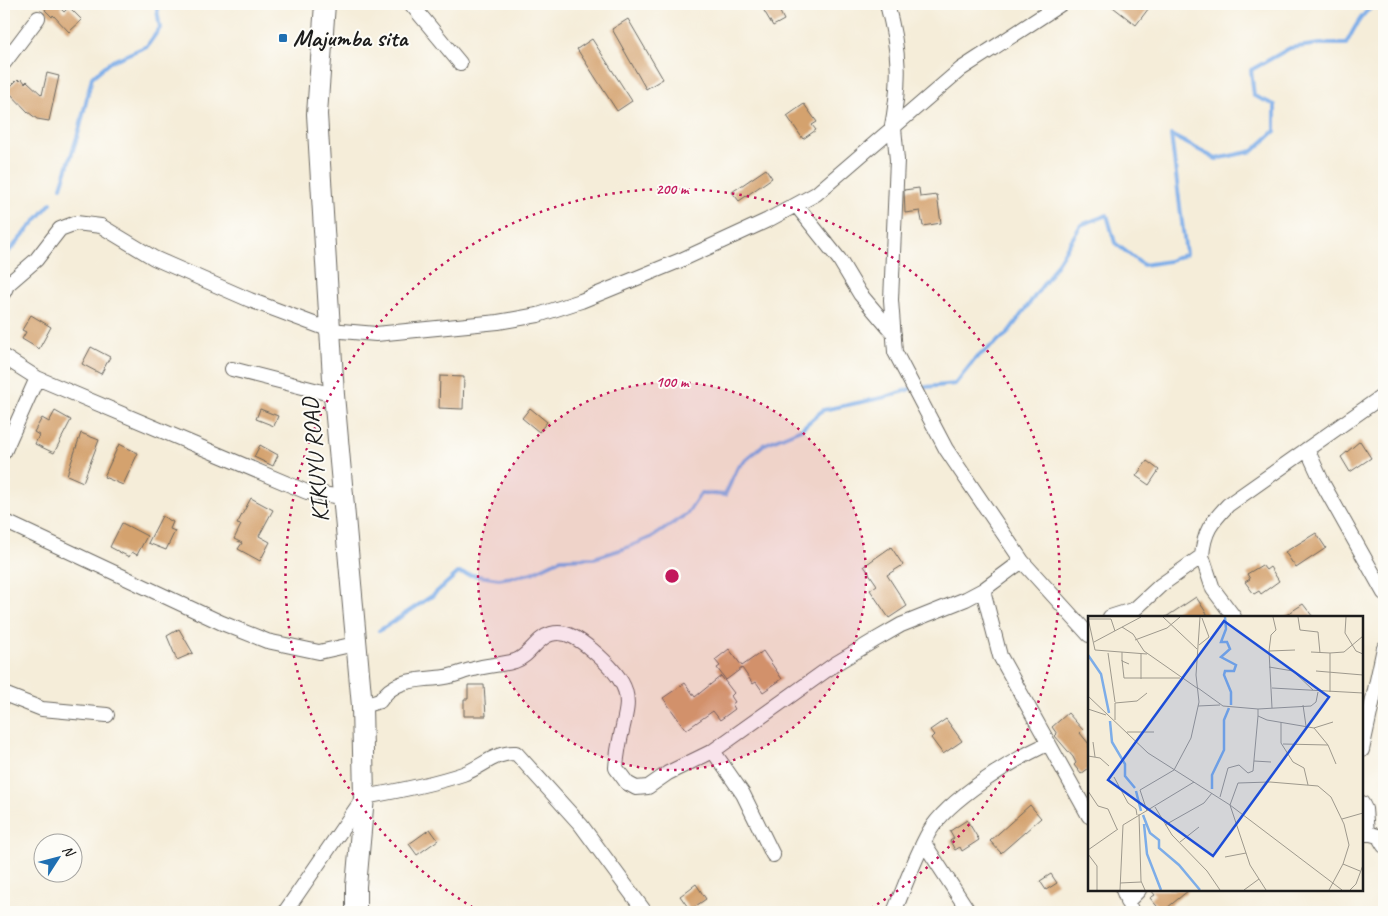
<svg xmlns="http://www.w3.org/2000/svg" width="1388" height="916" font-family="Caveat,sans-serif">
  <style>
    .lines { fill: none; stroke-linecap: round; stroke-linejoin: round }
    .stream { stroke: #7dade8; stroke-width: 4 }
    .building { fill: #d4a26e }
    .street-casing { stroke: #68655e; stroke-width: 16 }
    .secondary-casing { stroke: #68655e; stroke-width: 22 }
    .street { stroke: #fff; stroke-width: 14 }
    .secondary { stroke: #fff; stroke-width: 20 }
    .ring { fill: none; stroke: #c2185b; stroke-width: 2.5; stroke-dasharray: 2.5 5 }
    .poi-dot { fill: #1f6fb2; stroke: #fdfcf7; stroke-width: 2 }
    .labels { text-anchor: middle; stroke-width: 4; stroke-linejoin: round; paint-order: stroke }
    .poi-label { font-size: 24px; font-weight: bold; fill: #1c1c1c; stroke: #fdfcf7; text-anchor: start }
    .street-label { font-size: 24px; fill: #1c1c1c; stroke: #fdfcf7 }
    .inset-river { fill: none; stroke: #7dade8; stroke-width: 2.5 }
    .inset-road { fill: none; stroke: #9e998d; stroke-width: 1 }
    .view { fill: #1d4ed8; fill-opacity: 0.15; stroke: #1d4ed8; stroke-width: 2.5 }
    .inset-edge { fill: none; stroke: #1c1c1c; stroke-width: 2.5 }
    .centre { fill: #c2185b; stroke: #fdfcf7; stroke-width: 2.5 }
    .ring-label { font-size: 15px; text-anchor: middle; font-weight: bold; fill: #c2185b; stroke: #fdfcf7; stroke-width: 4; stroke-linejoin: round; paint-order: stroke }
  </style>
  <rect width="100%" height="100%" fill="#fdfcf7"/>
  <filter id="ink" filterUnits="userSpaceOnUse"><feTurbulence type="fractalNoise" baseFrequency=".02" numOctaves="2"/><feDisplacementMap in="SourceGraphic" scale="10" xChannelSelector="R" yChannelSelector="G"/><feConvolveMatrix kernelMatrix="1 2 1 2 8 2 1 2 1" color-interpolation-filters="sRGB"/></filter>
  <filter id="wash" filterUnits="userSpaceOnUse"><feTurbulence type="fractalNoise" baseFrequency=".0096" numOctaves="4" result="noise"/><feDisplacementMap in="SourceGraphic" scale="20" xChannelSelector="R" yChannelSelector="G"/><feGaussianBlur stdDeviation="1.12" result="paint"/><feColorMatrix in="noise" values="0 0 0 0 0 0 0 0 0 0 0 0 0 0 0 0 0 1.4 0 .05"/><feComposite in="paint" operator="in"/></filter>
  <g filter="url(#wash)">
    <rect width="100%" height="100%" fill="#f5edd9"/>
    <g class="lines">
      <!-- stream -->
      <path class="stream" d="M 61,187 L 79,131 L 92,77 L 110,62 L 147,46 L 160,28 L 157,10 L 158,4
        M 4,257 L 51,203
        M 917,388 L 955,384 L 976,358 L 1007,334 L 1048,278 L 1081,225 L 1107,215 L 1115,243 L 1143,265 L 1169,261 L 1186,254 L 1171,135 L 1216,159 L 1253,151 L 1275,131 L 1275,105 L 1254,96 L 1251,70 L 1290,48 L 1320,44 L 1346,44 C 1354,29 1362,11 1377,4
        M 379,631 L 432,596 L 458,573 L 499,579 L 532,573 L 561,559 L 594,558 L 623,549 L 652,537 L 687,514 L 701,493 L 725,495 L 738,467 L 763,445 L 801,429 L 823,410 L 886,397 L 910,389"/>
    </g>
    <g id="blocks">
      <!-- building -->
      <path class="building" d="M 43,4 L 63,4 L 60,8 L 64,12 L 69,7 L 82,20 L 69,32 L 53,15 L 52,17 L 45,10 L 46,8 Z
        M 760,4 L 776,4 L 784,20 L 773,26 Z
        M 1109,4 L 1152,4 L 1136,25 Z
        M 628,19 L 663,79 L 646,89 L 612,29 Z
        M 592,39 L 632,101 L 617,111 L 577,49 Z
        M 47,73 L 59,76 L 49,121 L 37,119 L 28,112 L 7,90 L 18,79 L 20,81 L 22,79 L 25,83 L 27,81 L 42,95 Z
        M 804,104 L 817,122 L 812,125 L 816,130 L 803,139 L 787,116 Z
        M 766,169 L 772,178 L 739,201 L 732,192 Z
        M 919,188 L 920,197 L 937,195 L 941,223 L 923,226 L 920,211 L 905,213 L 904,190 Z
        M 31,315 L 51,327 L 39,349 L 22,339 L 26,332 L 22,330 Z
        M 91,347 L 110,357 L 101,374 L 82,364 Z
        M 440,376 L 464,377 L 463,409 L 439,408 Z
        M 530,408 L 547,422 L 539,432 L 522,418 Z
        M 260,409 L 278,416 L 274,426 L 256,419 Z
        M 55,411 L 71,420 L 54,453 L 35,444 L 39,435 L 34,432 L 42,418 L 49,422 Z
        M 81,433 L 99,440 L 83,482 L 67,475 Z
        M 1360,441 L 1371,458 L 1350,472 L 1341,457 Z
        M 119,444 L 138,453 L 123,485 L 104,477 Z
        M 260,445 L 278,455 L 273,466 L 254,457 Z
        M 1147,461 L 1159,470 L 1149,485 L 1136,476 Z
        M 251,498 L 273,510 L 259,536 L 270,542 L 260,561 L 238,549 L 242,543 L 234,539 L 241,525 L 237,524 Z
        M 162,516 L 173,522 L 170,529 L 175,531 L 166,550 L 148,543 Z
        M 122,523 L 147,536 L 137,555 L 132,552 L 129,557 L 110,547 Z
        M 1316,533 L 1326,548 L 1296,568 L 1285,552 Z
        M 891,547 L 903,565 L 887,575 L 907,606 L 889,618 L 870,590 L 877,585 L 864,566 Z
        M 1262,565 L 1266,570 L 1270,567 L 1279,581 L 1261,594 L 1259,591 L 1254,594 L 1245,582 L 1250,579 L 1247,574 Z
        M 1196,597 L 1209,617 L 1166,617 Z
        M 1303,604 L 1313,617 L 1283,617 Z
        M 179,629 L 193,653 L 177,660 L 167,636 Z
        M 729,649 L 742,666 L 763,651 L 782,679 L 763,692 L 756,682 L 753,684 L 742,668 L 726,680 L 717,668 L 720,666 L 715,660 Z
        M 721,676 L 734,693 L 731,696 L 735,702 L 732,704 L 735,709 L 720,720 L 713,711 L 686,730 L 663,698 L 685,683 L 695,697 Z
        M 468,685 L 484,685 L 486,716 L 464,716 L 464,699 L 468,699 Z
        M 1068,713 L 1083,730 L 1080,733 L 1089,744 L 1089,768 L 1081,774 L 1074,765 L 1076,763 L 1073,757 L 1055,736 L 1057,734 L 1052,727 Z
        M 946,719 L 962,741 L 943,754 L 931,738 L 934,735 L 930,730 Z
        M 1030,805 L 1041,818 L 1001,853 L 990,841 Z
        M 967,820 L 979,840 L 962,851 L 960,847 L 955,850 L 950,841 L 954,838 L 950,831 Z
        M 430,829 L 438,840 L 417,855 L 409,844 Z
        M 1051,874 L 1057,883 L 1046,890 L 1040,881 Z
        M 696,884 L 706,899 L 690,910 L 680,896 Z
        M 1151,890 L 1189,890 L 1162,912 L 1150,898 L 1155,895 Z"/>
    </g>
  </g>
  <g filter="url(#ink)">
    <use href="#blocks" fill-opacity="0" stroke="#68655e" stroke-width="1"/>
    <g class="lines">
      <!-- street casing -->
      <g class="street-casing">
        <path id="street" d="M 411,4 L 460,63
          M 887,4 C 900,53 901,81 891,131
          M 4,63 L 38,18
          M 894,128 L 897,160 L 891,300 L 895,352 L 946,449 L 1022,561 L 983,590 L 1000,656 L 1089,816
          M 796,205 L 839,259 L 860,294 L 894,334
          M 4,292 L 7,285 L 36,260 L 60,229 L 76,223 L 101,226 L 154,258 L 250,300 L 330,330 L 376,334 L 498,322 L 538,315 L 581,301 L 681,260 L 768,220 L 816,194 L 961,69 L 1061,4
          M 4,357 L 37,378 L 307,492 L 343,497
          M 232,369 L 334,395
          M 1307,449 L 1324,486 L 1384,593
          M 4,452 L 37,378
          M 4,521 L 222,623 L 267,641 L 319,652 L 355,644
          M 1202,556 L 1213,589 L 1234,617
          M 1022,561 L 1089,635
          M 1110,617 L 1135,609 L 1161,585 L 1202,556 C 1204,531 1211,523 1228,505 L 1384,395
          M 4,694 L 42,709 L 107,715
          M 362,706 L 380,701 C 395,677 420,681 445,677 C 454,676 464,671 474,669 C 487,665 502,665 515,661 C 530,656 536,638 551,634 C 567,630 580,640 592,650 C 649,698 620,707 616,768 L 627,783 L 636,788 L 648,787 L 668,773 L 713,751 L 835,664 L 875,640 L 901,625 L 966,599 L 983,590
          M 1362,750 L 1384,648
          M 713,751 L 743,794 L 773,855
          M 1362,803 L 1365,809 L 1367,833
          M 1362,835 L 1367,833 L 1378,836 L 1384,846
          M 924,843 L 969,912
          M 1123,890 L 1132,912
          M 1127,902 L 1139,890
          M 285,912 L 364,797 C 398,791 430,785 463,774 C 483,767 494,752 516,753 L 581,825 L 645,912
          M 894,912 C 905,886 915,857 929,832 C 948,799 1013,760 1047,744"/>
      </g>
      <!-- secondary casing -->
      <g class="secondary-casing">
        <path id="secondary" d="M 325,4 L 317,114 L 334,395 L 362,706 L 364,797 L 356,886 L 356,912"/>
      </g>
      <!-- street -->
      <use href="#street" class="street"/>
      <!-- secondary -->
      <use href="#secondary" class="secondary"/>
    </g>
  </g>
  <!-- distance rings -->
  <circle cx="672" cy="576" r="194" fill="#c2185b" fill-opacity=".12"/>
  <g class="ring">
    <circle cx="672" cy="576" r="194"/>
    <path d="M479 911A387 387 0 1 1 866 911"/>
  </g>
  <!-- markers -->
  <rect class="poi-dot" x="278" y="33" width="10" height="10" rx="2.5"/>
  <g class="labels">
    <!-- poi labels -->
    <g class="poi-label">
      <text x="293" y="46">Majumba sita</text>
    </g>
    <!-- street labels -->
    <g class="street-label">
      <text transform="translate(315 460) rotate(-95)" y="8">KIKUYU ROAD</text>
    </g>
  </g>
  <!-- overview -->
  <g transform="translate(1088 616)">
    <rect width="275" height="275" fill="#f5edd9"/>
    <path class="inset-river" d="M 137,1 L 138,13 L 133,26 L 139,26 L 142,33 L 133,41 L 148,49 L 146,55 L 137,55 L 136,59 L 143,76 L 143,89M 0,39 L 13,58 L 21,97M 22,105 L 24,126 L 37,148 L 37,160 L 47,172M 124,173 L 124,159 L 136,134 L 136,104 L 141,92M 48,175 L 53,195M 55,199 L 62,217 L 71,224 L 71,232 L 91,249 L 112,274M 56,208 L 59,238 L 73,274"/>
    <path class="inset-road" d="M 75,1 L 109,33M 210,1 L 212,14 L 230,16 L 232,37M 258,1 L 257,17 L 268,35 L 275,38M 0,2 L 7,34 L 59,38M 1,3 L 23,3 L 27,15M 34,11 L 45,18 L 56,35 L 109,72M 47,24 L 79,12 L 92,1M 6,26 L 53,1M 111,29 L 121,21 L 114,2M 181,35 L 207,34M 34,36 L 34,45 L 41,48M 223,36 L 242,37M 20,37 L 27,86M 34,44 L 36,62 L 92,62M 181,51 L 205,55 L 225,74M 228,55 L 275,59M 53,63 L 53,38M 110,72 L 135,90 L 170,93 L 170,100 L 179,104 L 226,112 L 245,106M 184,72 L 275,77M 242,76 L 242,37 L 256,36 L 275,20M 0,80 L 60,137 L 142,189 L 254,274M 215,89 L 218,110M 110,90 L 132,89M 184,92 L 181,35 L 183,19 L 188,14 L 185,1M 0,93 L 18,99M 170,93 L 223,90 L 228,86 L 230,76M 27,104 L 27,87 L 49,85 L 59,77M 193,106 L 193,127 L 205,146 L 216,152 L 220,169M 226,112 L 240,129 L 248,148M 39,116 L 66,116M 5,126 L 7,141M 195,128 L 240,129M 0,140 L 12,142 L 21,150M 166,145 L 183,146M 26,161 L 40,187 L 48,193 L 49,199M 0,175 L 10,190 L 20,193 L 29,213M 132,181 L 140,152 L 151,149 L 160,157 L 165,155 L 170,100M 67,191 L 84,219 L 119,255 L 132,274M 59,195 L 52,174 L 86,154 L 103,122 L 111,86 L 108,59 L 112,1M 51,198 L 53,265 L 57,274M 254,203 L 275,197M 77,209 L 116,187 L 124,177M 92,226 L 111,211M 0,234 L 30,213M 0,238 L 9,250 L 9,274M 137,241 L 158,237M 255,248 L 272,255M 32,267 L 53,266M 32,274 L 35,209 L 106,166M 156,274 L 171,263M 178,274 L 162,249 L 142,189 L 150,167 L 182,166 L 230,170 L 243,181 L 256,208 L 261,229 L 255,248 L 241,274M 262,274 L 268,268 L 275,249"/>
    <path class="view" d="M 136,5 L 241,81 L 125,240 L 20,164 Z"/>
    <rect width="275" height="275" class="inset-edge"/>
  </g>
  <circle cx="672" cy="576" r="8" class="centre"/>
  <g class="ring-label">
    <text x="672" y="194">200 m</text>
    <text x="672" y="387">100 m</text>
  </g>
  <!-- margin -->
  <rect width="1388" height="916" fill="none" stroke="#fdfcf7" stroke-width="20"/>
  <!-- north arrow -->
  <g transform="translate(58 858) rotate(54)"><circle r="24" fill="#fdfcf7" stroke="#a3a29f"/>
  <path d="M0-4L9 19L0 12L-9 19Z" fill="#1f6fb2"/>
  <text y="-8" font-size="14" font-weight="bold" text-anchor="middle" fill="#1c1c1c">N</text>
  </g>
</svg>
